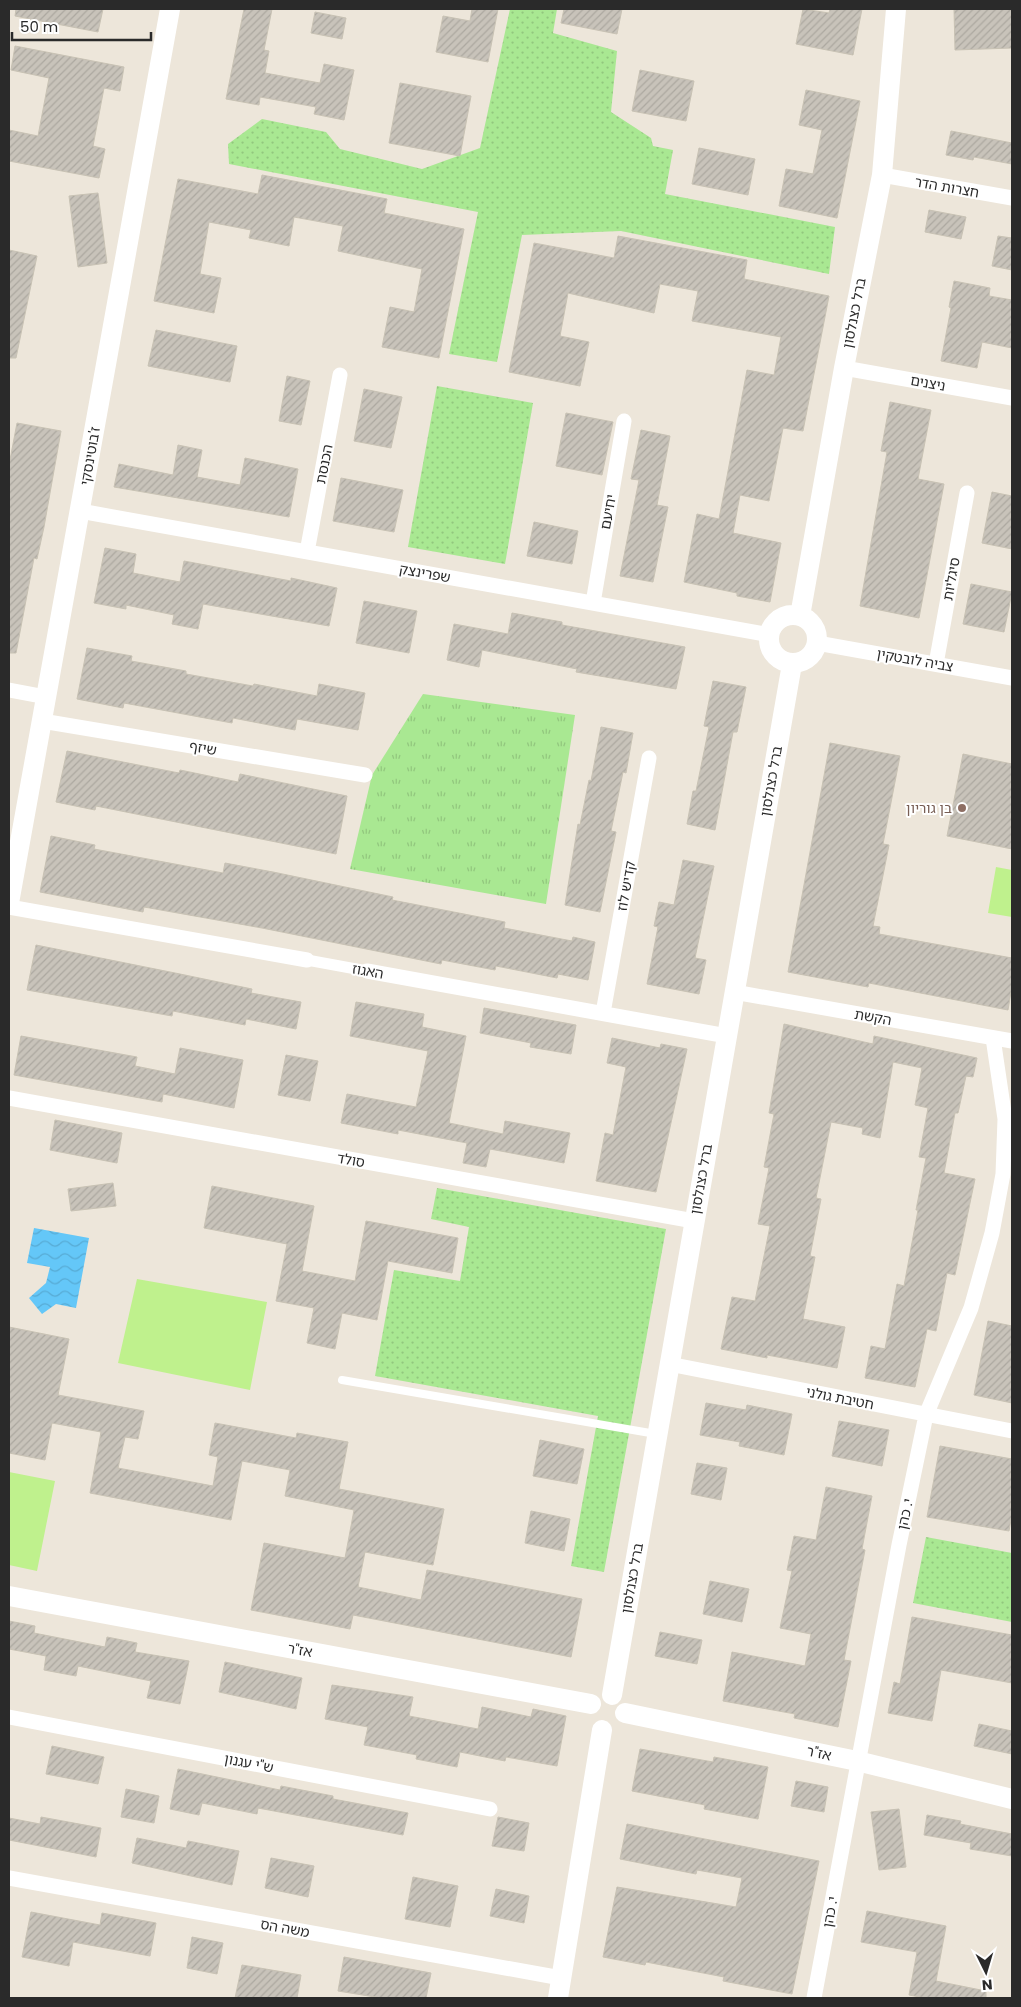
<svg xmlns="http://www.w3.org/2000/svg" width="1021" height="2007" font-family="Poppins,'Noto Sans Hebrew',sans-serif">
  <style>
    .grass { fill: url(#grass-tufts) }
    .park { fill: url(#park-dots) }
    .pitch { fill: #bff18d }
    .water { fill: url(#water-waves) }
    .building { fill: url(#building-hatch); stroke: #c8c2b4 }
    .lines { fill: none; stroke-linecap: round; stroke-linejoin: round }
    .service { stroke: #fff; stroke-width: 8 }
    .pedestrian { stroke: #fff; stroke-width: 11 }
    .minor { stroke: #fff; stroke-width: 15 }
    .tertiary { stroke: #fff; stroke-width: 20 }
    .education-dot { fill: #8d6e63; stroke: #fff; stroke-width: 2 }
    .labels { text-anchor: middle; stroke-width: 4; stroke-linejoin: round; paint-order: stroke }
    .street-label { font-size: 14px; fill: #2a2a2a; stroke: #fff }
    .education-label { font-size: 14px; fill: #785e54; stroke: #fff; text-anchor: end }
  </style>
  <defs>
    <pattern id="grass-tufts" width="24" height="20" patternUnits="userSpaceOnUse" patternTransform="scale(1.25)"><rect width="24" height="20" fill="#a9e892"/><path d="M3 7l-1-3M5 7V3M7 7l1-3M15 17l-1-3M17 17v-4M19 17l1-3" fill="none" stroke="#92c77e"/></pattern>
    <pattern id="park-dots" width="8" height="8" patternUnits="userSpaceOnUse" patternTransform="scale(1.25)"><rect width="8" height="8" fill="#a9e892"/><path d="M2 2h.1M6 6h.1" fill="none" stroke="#92c77e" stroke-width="1.8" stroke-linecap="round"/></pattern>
    <pattern id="water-waves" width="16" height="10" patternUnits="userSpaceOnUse" patternTransform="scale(1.25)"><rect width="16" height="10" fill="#64c7f8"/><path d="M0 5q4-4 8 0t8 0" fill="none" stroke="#57abd5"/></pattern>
    <pattern id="building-hatch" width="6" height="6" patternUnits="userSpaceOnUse" patternTransform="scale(1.25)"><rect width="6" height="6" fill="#c8c3ba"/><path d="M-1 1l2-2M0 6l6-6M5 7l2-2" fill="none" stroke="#aca8a0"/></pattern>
  </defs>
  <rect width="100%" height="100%" fill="#ede6da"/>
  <!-- grass -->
  <path class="grass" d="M 423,694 L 575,715 L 546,904 L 350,869 L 372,775 Z"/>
  <!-- park -->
  <path class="park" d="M 510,9 L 557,9 L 553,33 L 617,51 L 611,112 L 651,138 L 653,146 L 673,150 L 665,194 L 835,227 L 829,274 L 621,231 L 522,235 L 497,362 L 449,354 L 478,212 L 229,164 L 228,144 L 262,119 L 326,132 L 340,149 L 422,169 L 480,148 Z
    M 437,386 L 533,403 L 505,564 L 408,547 Z
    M 437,1188 L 666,1229 L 604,1572 L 571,1566 L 598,1416 L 375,1376 L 394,1270 L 460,1281 L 469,1227 L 431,1219 Z
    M 926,1537 L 1012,1553 L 1012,1622 L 913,1603 Z"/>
  <!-- pitch -->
  <path class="pitch" d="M 996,867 L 1012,870 L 1012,917 L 988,913 Z
    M 137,1279 L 267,1302 L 250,1390 L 118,1363 Z
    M 9,1472 L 55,1481 L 37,1571 L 9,1565 Z"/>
  <!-- water -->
  <path class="water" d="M 34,1228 L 89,1238 L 76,1308 L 56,1304 L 42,1314 L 29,1298 L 46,1283 L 50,1267 L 27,1263 Z"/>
  <!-- building -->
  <path class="building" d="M 16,9 L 103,9 L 98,32 L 15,16 Z
    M 244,9 L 272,9 L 264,50 L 269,51 L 265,73 L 320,83 L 324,64 L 354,70 L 344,120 L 314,114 L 316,107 L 260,97 L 259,105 L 226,99 Z
    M 472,9 L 498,9 L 488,62 L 436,52 L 443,16 L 470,21 Z
    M 564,9 L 622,9 L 617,34 L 561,23 Z
    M 803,9 L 829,13 L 830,9 L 862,9 L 853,55 L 796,44 Z
    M 954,9 L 1012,9 L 1012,48 L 955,50 Z
    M 315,12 L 346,18 L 342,39 L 311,33 Z
    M 15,46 L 124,67 L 120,91 L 104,88 L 93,146 L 105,149 L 99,178 L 9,161 L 9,130 L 38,136 L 49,78 L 11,70 Z
    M 640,70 L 694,81 L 686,121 L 632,111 Z
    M 400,83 L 471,96 L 460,156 L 389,143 Z
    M 806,90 L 860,101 L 837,218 L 779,206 L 786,169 L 813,174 L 822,130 L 799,125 Z
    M 951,131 L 1012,143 L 1012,164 L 974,157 L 973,160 L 946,155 Z
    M 699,148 L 755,159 L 748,195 L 692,184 Z
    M 262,175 L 387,199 L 384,213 L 464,229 L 439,358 L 382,347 L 390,307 L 414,312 L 422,269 L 338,251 L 343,226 L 294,217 L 289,246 L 249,238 L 251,230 L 209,222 L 200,274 L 221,278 L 214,313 L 154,301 L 178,179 L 258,194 Z
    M 98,193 L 107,263 L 78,267 L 69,196 Z
    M 929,210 L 966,217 L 961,239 L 925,232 Z
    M 618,236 L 747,260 L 744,279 L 829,296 L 803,431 L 783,428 L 769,501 L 740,495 L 733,533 L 781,543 L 770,602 L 737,596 L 737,593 L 684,582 L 697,514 L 719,519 L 747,370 L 774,375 L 781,337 L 692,321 L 698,291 L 660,284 L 654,313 L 568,293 L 560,336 L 589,342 L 580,386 L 509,372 L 534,243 L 614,258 Z
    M 998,236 L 1012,238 L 1012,270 L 992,266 Z
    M 9,250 L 37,256 L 16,358 L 9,358 Z
    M 954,281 L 990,288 L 989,296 L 1012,300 L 1012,348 L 982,342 L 977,368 L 941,361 L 951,308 L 949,307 Z
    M 156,330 L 237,346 L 230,382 L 148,366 Z
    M 287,376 L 310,381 L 301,425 L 279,421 Z
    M 364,389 L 402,397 L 391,448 L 354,441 Z
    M 890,402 L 931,410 L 918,479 L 944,484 L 919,618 L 860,606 L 887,452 L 881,451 Z
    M 566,413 L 613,422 L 602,475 L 556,466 Z
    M 17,423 L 61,431 L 44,527 L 37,559 L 34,558 L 16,653 L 9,653 L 9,465 Z
    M 641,430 L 670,436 L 657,505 L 668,507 L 653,582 L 620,576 L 639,480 L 631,479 Z
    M 178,445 L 202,450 L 197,477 L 240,485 L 245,458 L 298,469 L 289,517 L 114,487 L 119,464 L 173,475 Z
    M 341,478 L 403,490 L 394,532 L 333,521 Z
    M 992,492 L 1012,496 L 1012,549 L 982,543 Z
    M 534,522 L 578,531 L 572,564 L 527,556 Z
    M 105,548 L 136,554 L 133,573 L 180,582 L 184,561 L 291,581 L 291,578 L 337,588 L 329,626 L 203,604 L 198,629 L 172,624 L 174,615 L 126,605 L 126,609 L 94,603 Z
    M 971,584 L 1012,592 L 1004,632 L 963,624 Z
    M 364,601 L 417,611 L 409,653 L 356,643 Z
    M 512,613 L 562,622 L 562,625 L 685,647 L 676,689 L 576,672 L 577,669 L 482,650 L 479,667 L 447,660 L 454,624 L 508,634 Z
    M 87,648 L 132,656 L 131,661 L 186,671 L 186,674 L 253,686 L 254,684 L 317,696 L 319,684 L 365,693 L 358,730 L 297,719 L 295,730 L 233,718 L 232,723 L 124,703 L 123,708 L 77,699 Z
    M 713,681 L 746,687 L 737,732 L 733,732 L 715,830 L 687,824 L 693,791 L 696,791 L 709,727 L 704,726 Z
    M 601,727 L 633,733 L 626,773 L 623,772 L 611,831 L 616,832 L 600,912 L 565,905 L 578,824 L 580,825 L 589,780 L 591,781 Z
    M 830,743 L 900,756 L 883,844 L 889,845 L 873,926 L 880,927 L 879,934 L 1012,958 L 1012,986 L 1008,1010 L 869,983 L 868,987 L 788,972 Z
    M 67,751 L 179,773 L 180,770 L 238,782 L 240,774 L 347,796 L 336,854 L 96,806 L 95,810 L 56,802 Z
    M 963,754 L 1012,764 L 1012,849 L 947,836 Z
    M 51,836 L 95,845 L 94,849 L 223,873 L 225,863 L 273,872 L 393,897 L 392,900 L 505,922 L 504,928 L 572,941 L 573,937 L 595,942 L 588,980 L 558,974 L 557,978 L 496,966 L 495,970 L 442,960 L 441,964 L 262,928 L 144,907 L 143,912 L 40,892 Z
    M 683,860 L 714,866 L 695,958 L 706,960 L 699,994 L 647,984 L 658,927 L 654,926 L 659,902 L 674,905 Z
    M 36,945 L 180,974 L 252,989 L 251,993 L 301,1002 L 296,1029 L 246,1019 L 245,1025 L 173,1011 L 172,1016 L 27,990 Z
    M 356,1002 L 424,1014 L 422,1027 L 466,1036 L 449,1123 L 503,1134 L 505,1121 L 570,1133 L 564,1163 L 490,1149 L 486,1167 L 463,1163 L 467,1143 L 398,1130 L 398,1134 L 341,1123 L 347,1094 L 416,1107 L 428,1051 L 350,1036 Z
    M 484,1008 L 576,1025 L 571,1054 L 530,1047 L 531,1043 L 480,1033 Z
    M 784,1024 L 873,1044 L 874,1036 L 977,1058 L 973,1077 L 966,1076 L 958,1113 L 955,1113 L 944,1173 L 975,1179 L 955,1275 L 947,1273 L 936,1331 L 927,1329 L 915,1387 L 865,1378 L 871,1346 L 885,1349 L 897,1284 L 904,1286 L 918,1210 L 916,1210 L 926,1158 L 919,1157 L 928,1108 L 915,1105 L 922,1068 L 893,1062 L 880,1138 L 862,1134 L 863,1128 L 831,1122 L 816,1198 L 821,1199 L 810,1256 L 815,1257 L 803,1319 L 845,1327 L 837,1368 L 767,1355 L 767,1358 L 721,1349 L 732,1297 L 755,1301 L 770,1226 L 758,1224 L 769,1168 L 764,1167 L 774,1114 L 769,1113 Z
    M 21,1036 L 137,1057 L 135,1066 L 175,1074 L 180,1048 L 243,1060 L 234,1108 L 163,1094 L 162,1102 L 14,1075 Z
    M 612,1038 L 660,1048 L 661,1044 L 687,1049 L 656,1192 L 596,1181 L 605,1133 L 613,1135 L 626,1067 L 607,1063 Z
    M 286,1055 L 318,1061 L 310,1101 L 278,1095 Z
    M 55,1120 L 122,1133 L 117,1163 L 50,1150 Z
    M 113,1183 L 116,1206 L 71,1211 L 68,1189 Z
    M 212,1186 L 314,1206 L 302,1271 L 355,1281 L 366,1221 L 458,1238 L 452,1273 L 388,1261 L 377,1320 L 342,1313 L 335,1349 L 307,1343 L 314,1308 L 276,1301 L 287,1244 L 204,1228 Z
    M 988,1321 L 1012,1326 L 1012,1403 L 974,1395 Z
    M 9,1327 L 69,1339 L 58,1395 L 144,1411 L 138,1439 L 125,1437 L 118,1468 L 213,1486 L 218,1457 L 209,1455 L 215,1423 L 296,1438 L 297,1433 L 348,1442 L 339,1489 L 444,1509 L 433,1565 L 365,1552 L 358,1587 L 421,1600 L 427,1570 L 582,1599 L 571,1657 L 353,1615 L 350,1629 L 251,1610 L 264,1543 L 345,1558 L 354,1510 L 285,1496 L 290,1470 L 242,1461 L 231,1520 L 90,1493 L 101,1432 L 52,1423 L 45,1460 L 9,1453 Z
    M 706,1403 L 746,1410 L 747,1405 L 792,1414 L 784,1455 L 739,1446 L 740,1442 L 700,1435 Z
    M 839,1421 L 889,1430 L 882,1466 L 832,1456 Z
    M 540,1440 L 584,1449 L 577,1484 L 533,1476 Z
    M 940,1446 L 1012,1459 L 1012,1514 L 1009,1531 L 927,1517 Z
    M 697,1463 L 727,1468 L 721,1500 L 691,1494 Z
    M 826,1487 L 872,1496 L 862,1549 L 865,1550 L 844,1660 L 851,1661 L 838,1727 L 794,1718 L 795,1714 L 723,1701 L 732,1652 L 805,1666 L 811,1634 L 780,1628 L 792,1571 L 787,1570 L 794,1536 L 816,1540 Z
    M 531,1511 L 570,1519 L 564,1551 L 525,1543 Z
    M 710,1581 L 749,1589 L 742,1622 L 703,1614 Z
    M 912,1617 L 1012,1635 L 1012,1683 L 941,1670 L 932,1721 L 888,1713 L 894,1682 L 900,1684 Z
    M 9,1621 L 35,1626 L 34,1633 L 105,1647 L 107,1637 L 137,1643 L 135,1652 L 189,1661 L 180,1704 L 147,1698 L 151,1681 L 78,1666 L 76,1676 L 44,1670 L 46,1656 L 9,1649 Z
    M 660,1632 L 702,1640 L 697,1664 L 655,1656 Z
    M 225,1662 L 302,1678 L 296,1709 L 219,1692 Z
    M 332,1685 L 413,1697 L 409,1716 L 478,1729 L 482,1707 L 531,1717 L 533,1709 L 566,1716 L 557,1766 L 506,1757 L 505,1761 L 460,1752 L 457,1767 L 416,1759 L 417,1755 L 364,1745 L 368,1727 L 325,1719 Z
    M 979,1724 L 1012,1731 L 1012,1754 L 974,1746 Z
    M 52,1746 L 104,1757 L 98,1784 L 46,1774 Z
    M 640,1749 L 713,1762 L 714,1757 L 768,1767 L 758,1819 L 704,1809 L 705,1805 L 632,1791 Z
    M 178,1769 L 280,1790 L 281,1786 L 333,1796 L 333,1799 L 408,1813 L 403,1835 L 258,1808 L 257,1814 L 202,1803 L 199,1815 L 170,1809 Z
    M 796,1781 L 828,1787 L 824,1812 L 791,1806 Z
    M 126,1789 L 159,1796 L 154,1823 L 121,1817 Z
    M 899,1809 L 906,1867 L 879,1870 L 871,1812 Z
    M 927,1815 L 961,1821 L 960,1824 L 1012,1834 L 1012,1856 L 970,1849 L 971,1843 L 924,1835 Z
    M 41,1817 L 101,1828 L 96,1857 L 9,1840 L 9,1818 L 40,1824 Z
    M 498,1817 L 529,1823 L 524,1851 L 492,1846 Z
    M 627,1824 L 819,1861 L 792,1994 L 723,1981 L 724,1977 L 646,1962 L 645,1965 L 603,1957 L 617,1887 L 736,1907 L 742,1878 L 697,1870 L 696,1874 L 620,1859 Z
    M 137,1838 L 186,1848 L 188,1841 L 239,1851 L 232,1885 L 132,1863 Z
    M 271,1858 L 314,1866 L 308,1897 L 265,1888 Z
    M 413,1877 L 458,1886 L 450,1927 L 405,1919 Z
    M 496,1889 L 529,1896 L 524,1923 L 490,1916 Z
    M 867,1911 L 946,1926 L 936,1981 L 986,1991 L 986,1998 L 925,1998 L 909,1995 L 917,1952 L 861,1942 Z
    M 31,1912 L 100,1925 L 102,1913 L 156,1923 L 150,1956 L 73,1942 L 69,1966 L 22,1957 Z
    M 192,1937 L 223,1943 L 217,1974 L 187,1968 Z
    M 344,1957 L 431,1973 L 426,1998 L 381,1998 L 338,1991 Z
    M 242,1965 L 301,1975 L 297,1998 L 235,1998 Z"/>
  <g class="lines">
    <!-- service -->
    <path class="service" d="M 342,1380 L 656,1434"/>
    <!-- pedestrian -->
    <path class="pedestrian" d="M 307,960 L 367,971"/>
    <!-- minor -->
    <path class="minor" d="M 882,175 L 1012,198
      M 844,368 L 1012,398
      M 80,511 L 770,635
      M 307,552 L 340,375
      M 593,603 L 624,421
      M 817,643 L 1012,678
      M 936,664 L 967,493
      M 9,690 L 46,697
      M 42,721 L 365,775
      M 9,907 L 307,960
      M 367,971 L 727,1036
      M 734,992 L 1012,1041
      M 603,1013 L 649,758
      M 9,1098 L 694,1221
      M 669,1364 L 1012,1431
      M 9,1717 L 490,1809
      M 9,1878 L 561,1978
      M 814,1998 L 899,1545 L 926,1415 L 971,1308 L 992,1233 L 1003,1174 L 1005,1119 L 993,1038"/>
    <!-- tertiary -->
    <path class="tertiary" d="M769 639a24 24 0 1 1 48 0a24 24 0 1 1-48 0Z
      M 800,616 L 844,368 L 882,175 L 896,9
      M 9,903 L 170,9
      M 9,1596 L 591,1704
      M 612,1695 L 792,664
      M 625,1713 L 857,1761 L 1012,1799
      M 558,1998 L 602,1730"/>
  </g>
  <!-- markers -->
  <circle class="education-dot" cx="962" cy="808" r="5"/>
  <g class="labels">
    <!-- street labels -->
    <g class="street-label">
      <text transform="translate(947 187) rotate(10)" y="5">חצרות הדר</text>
      <text transform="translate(854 313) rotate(-79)" y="5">ברל כצנלסון</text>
      <text transform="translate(928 383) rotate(10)" y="5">ניצנים</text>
      <text transform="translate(90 456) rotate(-80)" y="5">ז'בוטינסקי</text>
      <text transform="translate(324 464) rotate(-79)" y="5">הכנסת</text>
      <text transform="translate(608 512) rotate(-80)" y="5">יחיעם</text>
      <text transform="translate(425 573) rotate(10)" y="5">שפרינצק</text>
      <text transform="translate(951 579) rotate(-80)" y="5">סיגליות</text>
      <text transform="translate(915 660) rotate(10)" y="5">צביה לובטקין</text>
      <text transform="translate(203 748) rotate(10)" y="5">שיזף</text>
      <text transform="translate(771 781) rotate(-80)" y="5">ברל כצנלסון</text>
      <text transform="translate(626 886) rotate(-80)" y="5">קדיש לוז</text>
      <text transform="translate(368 971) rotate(10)" y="5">האגוז</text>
      <text transform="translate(873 1017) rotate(10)" y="5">הקשת</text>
      <text transform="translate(351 1160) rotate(10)" y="5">סולד</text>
      <text transform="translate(701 1179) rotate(-80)" y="5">ברל כצנלסון</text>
      <text transform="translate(840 1398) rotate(11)" y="5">חטיבת גולני</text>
      <text transform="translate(905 1514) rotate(-78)" y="5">י. כהן</text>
      <text transform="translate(632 1578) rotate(-80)" y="5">ברל כצנלסון</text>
      <text transform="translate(300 1650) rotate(10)" y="5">אז"ר</text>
      <text transform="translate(819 1753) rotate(12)" y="5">אז"ר</text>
      <text transform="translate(249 1763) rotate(11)" y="5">ש"י עגנון</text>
      <text transform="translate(830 1912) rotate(-80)" y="5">י. כהן</text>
      <text transform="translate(285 1928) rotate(10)" y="5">משה הס</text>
    </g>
    <!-- education labels -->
    <g class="education-label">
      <text x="952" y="813">בן גוריון</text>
    </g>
  </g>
  <!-- border -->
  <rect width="1021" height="2007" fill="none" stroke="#2a2a2a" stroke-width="20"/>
  <!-- north arrow -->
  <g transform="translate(986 1972) rotate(175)" stroke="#ffffff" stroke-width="4" paint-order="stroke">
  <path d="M0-4L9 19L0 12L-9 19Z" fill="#2a2a2a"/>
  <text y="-8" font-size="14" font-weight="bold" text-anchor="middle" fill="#2a2a2a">N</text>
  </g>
  <!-- scale -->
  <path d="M12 32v8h139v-8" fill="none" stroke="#2a2a2a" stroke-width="2.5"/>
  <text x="20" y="32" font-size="15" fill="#2a2a2a" stroke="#ffffff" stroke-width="4" paint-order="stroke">50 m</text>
</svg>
